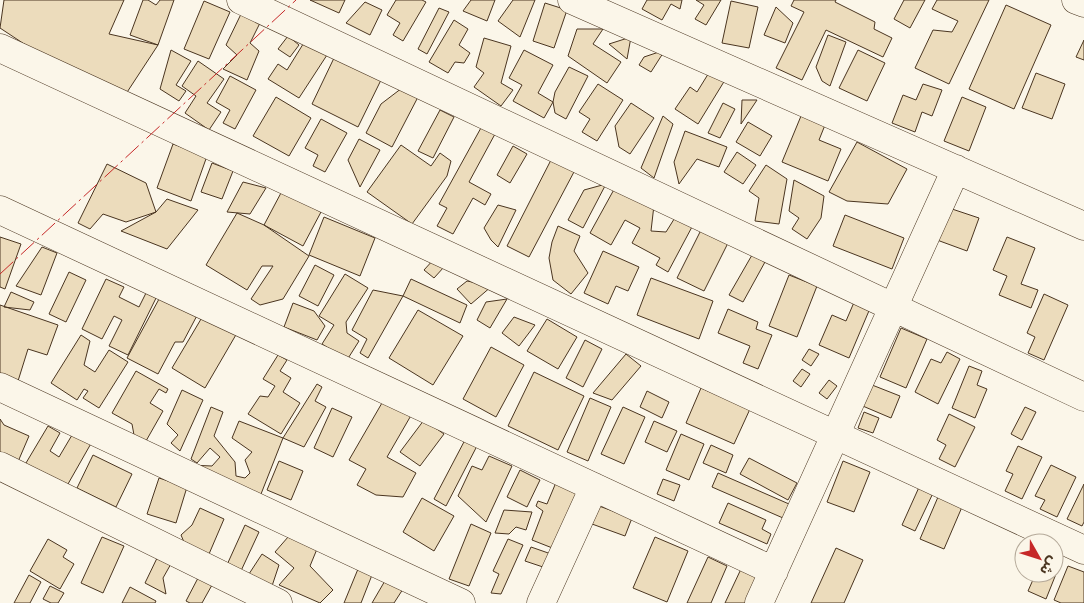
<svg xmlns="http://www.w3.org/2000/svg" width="1084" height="603" font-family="'Space Grotesk','Noto Sans Arabic',sans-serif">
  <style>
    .building { fill: #ecdcbc; stroke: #4a3520 }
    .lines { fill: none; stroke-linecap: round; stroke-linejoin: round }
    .street-casing { stroke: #4a3520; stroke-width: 29 }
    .street { stroke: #fbf6e9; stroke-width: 28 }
    .power { stroke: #c62828; stroke-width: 1; stroke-dasharray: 18 4 2.5 4; stroke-linecap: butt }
  </style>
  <rect width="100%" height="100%" fill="#fbf6e9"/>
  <!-- building -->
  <path class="building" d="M 4,0 L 124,0 L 109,34 L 158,45 L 118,106 L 0,28 Z
    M 143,0 L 148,0 L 156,5 L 160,0 L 174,0 L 158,45 L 130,35 Z
    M 310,0 L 345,0 L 339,13 Z
    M 396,0 L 422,0 L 426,2 L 403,41 L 393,35 L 400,23 L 387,15 Z
    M 471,0 L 495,0 L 487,21 L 463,11 Z
    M 513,0 L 535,0 L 520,37 L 498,21 Z
    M 647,0 L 682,0 L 680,9 L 671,4 L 662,20 L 642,9 Z
    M 696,0 L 721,0 L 706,25 L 695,19 L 704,5 Z
    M 794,0 L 836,0 L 835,2 L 875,22 L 874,29 L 892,38 L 883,57 L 826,30 L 802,80 L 776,68 L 804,12 L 791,6 Z
    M 904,0 L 925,0 L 910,28 L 894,19 Z
    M 937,0 L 989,0 L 949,84 L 915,68 L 933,30 L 952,32 L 958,21 L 932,9 Z
    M 204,1 L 230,12 L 209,59 L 184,49 Z
    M 731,1 L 758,7 L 749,48 L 722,43 Z
    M 365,2 L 382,10 L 370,35 L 346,23 Z
    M 545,3 L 567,10 L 554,48 L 533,41 Z
    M 1006,5 L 1051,25 L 1014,109 L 969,89 Z
    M 776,7 L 793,23 L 785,43 L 764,35 Z
    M 439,8 L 449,12 L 427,54 L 418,49 Z
    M 242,12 L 261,21 L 250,43 L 259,51 L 247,80 L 223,69 L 237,55 L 226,45 Z
    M 454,20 L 468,29 L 459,45 L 470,53 L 464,63 L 455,62 L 448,73 L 429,62 Z
    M 577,29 L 603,29 L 593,44 L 621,62 L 607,83 L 568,56 Z
    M 828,35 L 846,42 L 830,86 L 822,81 L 816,67 Z
    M 288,36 L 299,45 L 290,57 L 278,49 Z
    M 631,37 L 627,59 L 609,44 Z
    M 484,38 L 511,46 L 501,83 L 513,90 L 501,106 L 474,87 L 484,73 L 476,67 Z
    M 1084,40 L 1084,60 L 1076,57 Z
    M 305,41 L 327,55 L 299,98 L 268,79 L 278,64 L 287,70 Z
    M 171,50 L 191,61 L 176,85 L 186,91 L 179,101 L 160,89 Z
    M 524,50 L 553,65 L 538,93 L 553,102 L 544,118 L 513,101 L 522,85 L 509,78 Z
    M 665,50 L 651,72 L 639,65 L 644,57 Z
    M 858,50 L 885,63 L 867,101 L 839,88 Z
    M 334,58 L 381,80 L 358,127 L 312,104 Z
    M 198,61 L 224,79 L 207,103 L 221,112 L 209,130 L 185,113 L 196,96 L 182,86 Z
    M 569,67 L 588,76 L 566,119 L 555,113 L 553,102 L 555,92 Z
    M 710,71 L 725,80 L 698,124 L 675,109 L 690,87 L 697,92 Z
    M 1036,73 L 1065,84 L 1052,119 L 1022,108 Z
    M 230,76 L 256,90 L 235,129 L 223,123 L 230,110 L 216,102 Z
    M 598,84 L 623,100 L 597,141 L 582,132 L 590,119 L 579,112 Z
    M 923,84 L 942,90 L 932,116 L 922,112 L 915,132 L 892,123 L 903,95 L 916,100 Z
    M 402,88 L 418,97 L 392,147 L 366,133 L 381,104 Z
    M 276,97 L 311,118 L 289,156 L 253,136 Z
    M 962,97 L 986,107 L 969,151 L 944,141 Z
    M 742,100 L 757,100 L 741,124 Z
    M 631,103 L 654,118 L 630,154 L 619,147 L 615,126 Z
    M 723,103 L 735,109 L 720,138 L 708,133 Z
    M 440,110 L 454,117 L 433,158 L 418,151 Z
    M 663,116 L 673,124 L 654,178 L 641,168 Z
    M 801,116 L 825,125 L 819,140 L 841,149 L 828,181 L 782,162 Z
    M 321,119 L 347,133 L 325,172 L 313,166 L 318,155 L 305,148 Z
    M 748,122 L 772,136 L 760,156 L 736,142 Z
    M 482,126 L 495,134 L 469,182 L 491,194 L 485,205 L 473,198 L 453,234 L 437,226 L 447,208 L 439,204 Z
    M 685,131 L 727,147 L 719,167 L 697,159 L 679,184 L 674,162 Z
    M 359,139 L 380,150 L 360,187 L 348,160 Z
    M 857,142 L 907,169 L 888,204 L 847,201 L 829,192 Z
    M 173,144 L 207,156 L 191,201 L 157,188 Z
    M 401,145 L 431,166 L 440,153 L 451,161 L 447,176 L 412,224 L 367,192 Z
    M 513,146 L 527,154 L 510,183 L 497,175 Z
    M 737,152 L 756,165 L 743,184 L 724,172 Z
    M 552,158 L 575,170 L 529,257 L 507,246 Z
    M 212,163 L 233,171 L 222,199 L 201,192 Z
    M 107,164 L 146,183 L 156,212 L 126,222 L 103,214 L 90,229 L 78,223 Z
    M 766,165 L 787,179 L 779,224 L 755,221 L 759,198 L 749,191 Z
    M 794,180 L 824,196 L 821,218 L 807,239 L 792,229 L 799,218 L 789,211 Z
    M 243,182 L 266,188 L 250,214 L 227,212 Z
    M 606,184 L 583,228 L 568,220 L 584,190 Z
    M 617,184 L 654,205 L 651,231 L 666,232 L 676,216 L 693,225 L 668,272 L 656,265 L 660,258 L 632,243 L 640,228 L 625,220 L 611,245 L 590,233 Z
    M 282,191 L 321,212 L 303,246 L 264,225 Z
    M 167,199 L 198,210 L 167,249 L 121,231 L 156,212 Z
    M 498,205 L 516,210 L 498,247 L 491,240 L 484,228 Z
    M 949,208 L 979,218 L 967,251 L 937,240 Z
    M 237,213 L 264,225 L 309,256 L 283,299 L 260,305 L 251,299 L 273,266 L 262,266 L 247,290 L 206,265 Z
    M 845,215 L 904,238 L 892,269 L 833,246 Z
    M 324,217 L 375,238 L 360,276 L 309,255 Z
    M 558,226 L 580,236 L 574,251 L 588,273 L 571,294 L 553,280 L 549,258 L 552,242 Z
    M 702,228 L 729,241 L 704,291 L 677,278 Z
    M 0,237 L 21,244 L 5,289 L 0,287 Z
    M 1007,237 L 1035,248 L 1021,284 L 1038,290 L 1031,308 L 999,295 L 1007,276 L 993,270 Z
    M 42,247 L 57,253 L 41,295 L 16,286 Z
    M 603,251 L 639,267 L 628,291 L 616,286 L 608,304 L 584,293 Z
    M 752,255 L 765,262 L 743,302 L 729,295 Z
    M 434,259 L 444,267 L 434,278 L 424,270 Z
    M 315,265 L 334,275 L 318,306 L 299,296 Z
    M 69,272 L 86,280 L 66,322 L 49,314 Z
    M 345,274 L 368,288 L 346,322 L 347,333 L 359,341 L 347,360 L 322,344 L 334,325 L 319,316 Z
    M 789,275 L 817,286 L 797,337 L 769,326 Z
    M 651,278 L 713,301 L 699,339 L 637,315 Z
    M 106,279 L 124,287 L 119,297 L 139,307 L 149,287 L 159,292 L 128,355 L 109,346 L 122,320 L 114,316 L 102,339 L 82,329 Z
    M 411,279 L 467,305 L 460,323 L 403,296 Z
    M 467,281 L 492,286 L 471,304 L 457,289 Z
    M 165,288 L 201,308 L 183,342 L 175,342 L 158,374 L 127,358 Z
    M 373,290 L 403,296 L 368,358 L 360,353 L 367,339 L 352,330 Z
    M 11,292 L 34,302 L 30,310 L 4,307 Z
    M 1044,294 L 1068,305 L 1044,360 L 1028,353 L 1035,337 L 1027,333 Z
    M 507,299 L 490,328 L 477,320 L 486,302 Z
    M 855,300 L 871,306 L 849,358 L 819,345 L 832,315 L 846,321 Z
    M 293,303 L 314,311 L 325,326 L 317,340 L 284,327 Z
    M 0,305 L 58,325 L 47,355 L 28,349 L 18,381 L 0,375 Z
    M 728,309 L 758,322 L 756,329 L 772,335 L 758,369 L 743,363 L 750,346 L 718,333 Z
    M 418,310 L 463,336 L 433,385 L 389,358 Z
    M 204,314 L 237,333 L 205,388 L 172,368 Z
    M 514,317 L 535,325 L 519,346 L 502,333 Z
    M 547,319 L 577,337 L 558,369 L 527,351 Z
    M 901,328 L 927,339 L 906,388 L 880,377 Z
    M 81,335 L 90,341 L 84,365 L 95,372 L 109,350 L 128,362 L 99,408 L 83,398 L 88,391 L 84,389 L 77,400 L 51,383 Z
    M 585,340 L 602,349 L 583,387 L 566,378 Z
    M 491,347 L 524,365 L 496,417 L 463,399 Z
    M 809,349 L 819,354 L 811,366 L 802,360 Z
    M 947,352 L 960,359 L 938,404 L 915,392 L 931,359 L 941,363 Z
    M 626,354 L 641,366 L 612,400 L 593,393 Z
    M 278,355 L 287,360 L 280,371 L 291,378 L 283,392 L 300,403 L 281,434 L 248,414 L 260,396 L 268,397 L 275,386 L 263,379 Z
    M 969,366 L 982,371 L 977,385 L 987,389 L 975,418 L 952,408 Z
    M 802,369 L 810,374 L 801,387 L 793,381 Z
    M 136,371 L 168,389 L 166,393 L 159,389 L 150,403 L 163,411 L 146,441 L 134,435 L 132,424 L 112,413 Z
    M 534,372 L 584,396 L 558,450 L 508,426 Z
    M 829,380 L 837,386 L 827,399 L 819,393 Z
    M 867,383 L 900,396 L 891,418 L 858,404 Z
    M 317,384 L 322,387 L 315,401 L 326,407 L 304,447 L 283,438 Z
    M 701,388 L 750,409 L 734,444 L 686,423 Z
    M 182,390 L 203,400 L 180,451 L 171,443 L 178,435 L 167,424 Z
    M 647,391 L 669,402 L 662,418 L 640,407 Z
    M 386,396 L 413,412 L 387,457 L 416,473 L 403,497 L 376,495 L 357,485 L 366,469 L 349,460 Z
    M 590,398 L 611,407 L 588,461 L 567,452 Z
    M 211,407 L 223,412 L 214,436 L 235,462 L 236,476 L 245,478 L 250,473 L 245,460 L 252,452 L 232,438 L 239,421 L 283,438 L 261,494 L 268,503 L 188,465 L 212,466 L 220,457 L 210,448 L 197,463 L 191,459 Z
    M 623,407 L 645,417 L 624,464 L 601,454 Z
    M 1025,407 L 1036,412 L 1022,440 L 1011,434 Z
    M 332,408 L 352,417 L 333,457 L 314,448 Z
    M 864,412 L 879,418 L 873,433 L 858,428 Z
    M 949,414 L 975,427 L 955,467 L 939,459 L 946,445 L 937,440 Z
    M 0,419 L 4,425 L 29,436 L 14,471 L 0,465 Z
    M 424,420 L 444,434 L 420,466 L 400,452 Z
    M 654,421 L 677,431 L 667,452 L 645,442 Z
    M 48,426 L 60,433 L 50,451 L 59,457 L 75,430 L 93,440 L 64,491 L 23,468 Z
    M 681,434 L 704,444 L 689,480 L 666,470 Z
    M 466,438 L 478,444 L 446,506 L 434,499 Z
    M 711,445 L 733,455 L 726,473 L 703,463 Z
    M 1018,446 L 1042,457 L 1022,499 L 1005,491 L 1013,474 L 1006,471 Z
    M 93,455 L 132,474 L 116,507 L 77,488 Z
    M 489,456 L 512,466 L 486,522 L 458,496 L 472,466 L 482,470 Z
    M 749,458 L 797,483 L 788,500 L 740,474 Z
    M 279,461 L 303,471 L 291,500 L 267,490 Z
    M 843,461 L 870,472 L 854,512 L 827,502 Z
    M 1051,465 L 1076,477 L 1057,517 L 1040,509 L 1045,500 L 1035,496 Z
    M 520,470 L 540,480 L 527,507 L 507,497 Z
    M 718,473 L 789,504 L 783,518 L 712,487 Z
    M 159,478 L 187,487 L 176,523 L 147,514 Z
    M 663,479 L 680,485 L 674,501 L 657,494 Z
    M 557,480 L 584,491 L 560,551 L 532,540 L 543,511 L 536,506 L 538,501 L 547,504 Z
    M 1084,484 L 1084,522 L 1082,526 L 1067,519 Z
    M 920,485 L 934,491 L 915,531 L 902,525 Z
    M 938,497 L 962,507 L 944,549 L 920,539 Z
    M 422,498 L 454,516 L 434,551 L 403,532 Z
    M 728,503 L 766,520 L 762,529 L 771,534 L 767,544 L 719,523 Z
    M 599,506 L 632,518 L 625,536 L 592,524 Z
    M 200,508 L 224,519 L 206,561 L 189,554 L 181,535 L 192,525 Z
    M 504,510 L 532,512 L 526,530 L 516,527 L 509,534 L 495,533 Z
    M 471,524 L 491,533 L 469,586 L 449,579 Z
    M 245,525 L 259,532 L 240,573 L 226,567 Z
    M 295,529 L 317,549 L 310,566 L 333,590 L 320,603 L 279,585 L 294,568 L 275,552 Z
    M 102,537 L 124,546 L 103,593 L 81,583 Z
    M 655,537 L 688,551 L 667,602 L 633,588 Z
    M 48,539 L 67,550 L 63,557 L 74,564 L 60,589 L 30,571 Z
    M 508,539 L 523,545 L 501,594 L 491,593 L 499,574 L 493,571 Z
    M 531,547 L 554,555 L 549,569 L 525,561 Z
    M 836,548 L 863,560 L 844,603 L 811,603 Z
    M 159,554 L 172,562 L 163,578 L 166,594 L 145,583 Z
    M 262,554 L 279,565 L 272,586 L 247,577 Z
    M 708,557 L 727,566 L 711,603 L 687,603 Z
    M 1068,566 L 1084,572 L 1084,603 L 1061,603 L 1054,600 Z
    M 358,569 L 372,575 L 361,603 L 344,603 Z
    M 741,569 L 759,578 L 747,603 L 725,603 Z
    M 1036,573 L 1056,574 L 1046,599 L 1028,591 Z
    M 29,575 L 41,582 L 30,603 L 14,603 Z
    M 198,578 L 212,585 L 202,603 L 190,603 L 186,601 Z
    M 386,579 L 403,589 L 394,603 L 372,603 Z
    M 50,586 L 64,593 L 58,603 L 51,603 L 43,599 Z
    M 130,587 L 156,601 L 155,603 L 122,603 Z"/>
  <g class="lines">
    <!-- street casing -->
    <g class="street-casing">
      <path id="street" d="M 241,0 L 1084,397
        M 572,0 L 1084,226
        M 1076,0 L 1084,3
        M 0,48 L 1084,550
        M 0,210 L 774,571
        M 0,387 L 461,603
        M 0,466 L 278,603
        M 541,603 L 594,487
        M 759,603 L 956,169"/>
    </g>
    <!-- street -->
    <use href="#street" class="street"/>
    <!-- power -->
    <path class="power" d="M 0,274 L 296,0"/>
  </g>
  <!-- north arrow -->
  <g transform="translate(1039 558) rotate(129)"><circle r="24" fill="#fbf6e9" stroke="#b4a999"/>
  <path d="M0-4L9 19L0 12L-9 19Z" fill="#c62828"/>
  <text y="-8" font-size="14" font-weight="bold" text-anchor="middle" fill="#4a3520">ش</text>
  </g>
</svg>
